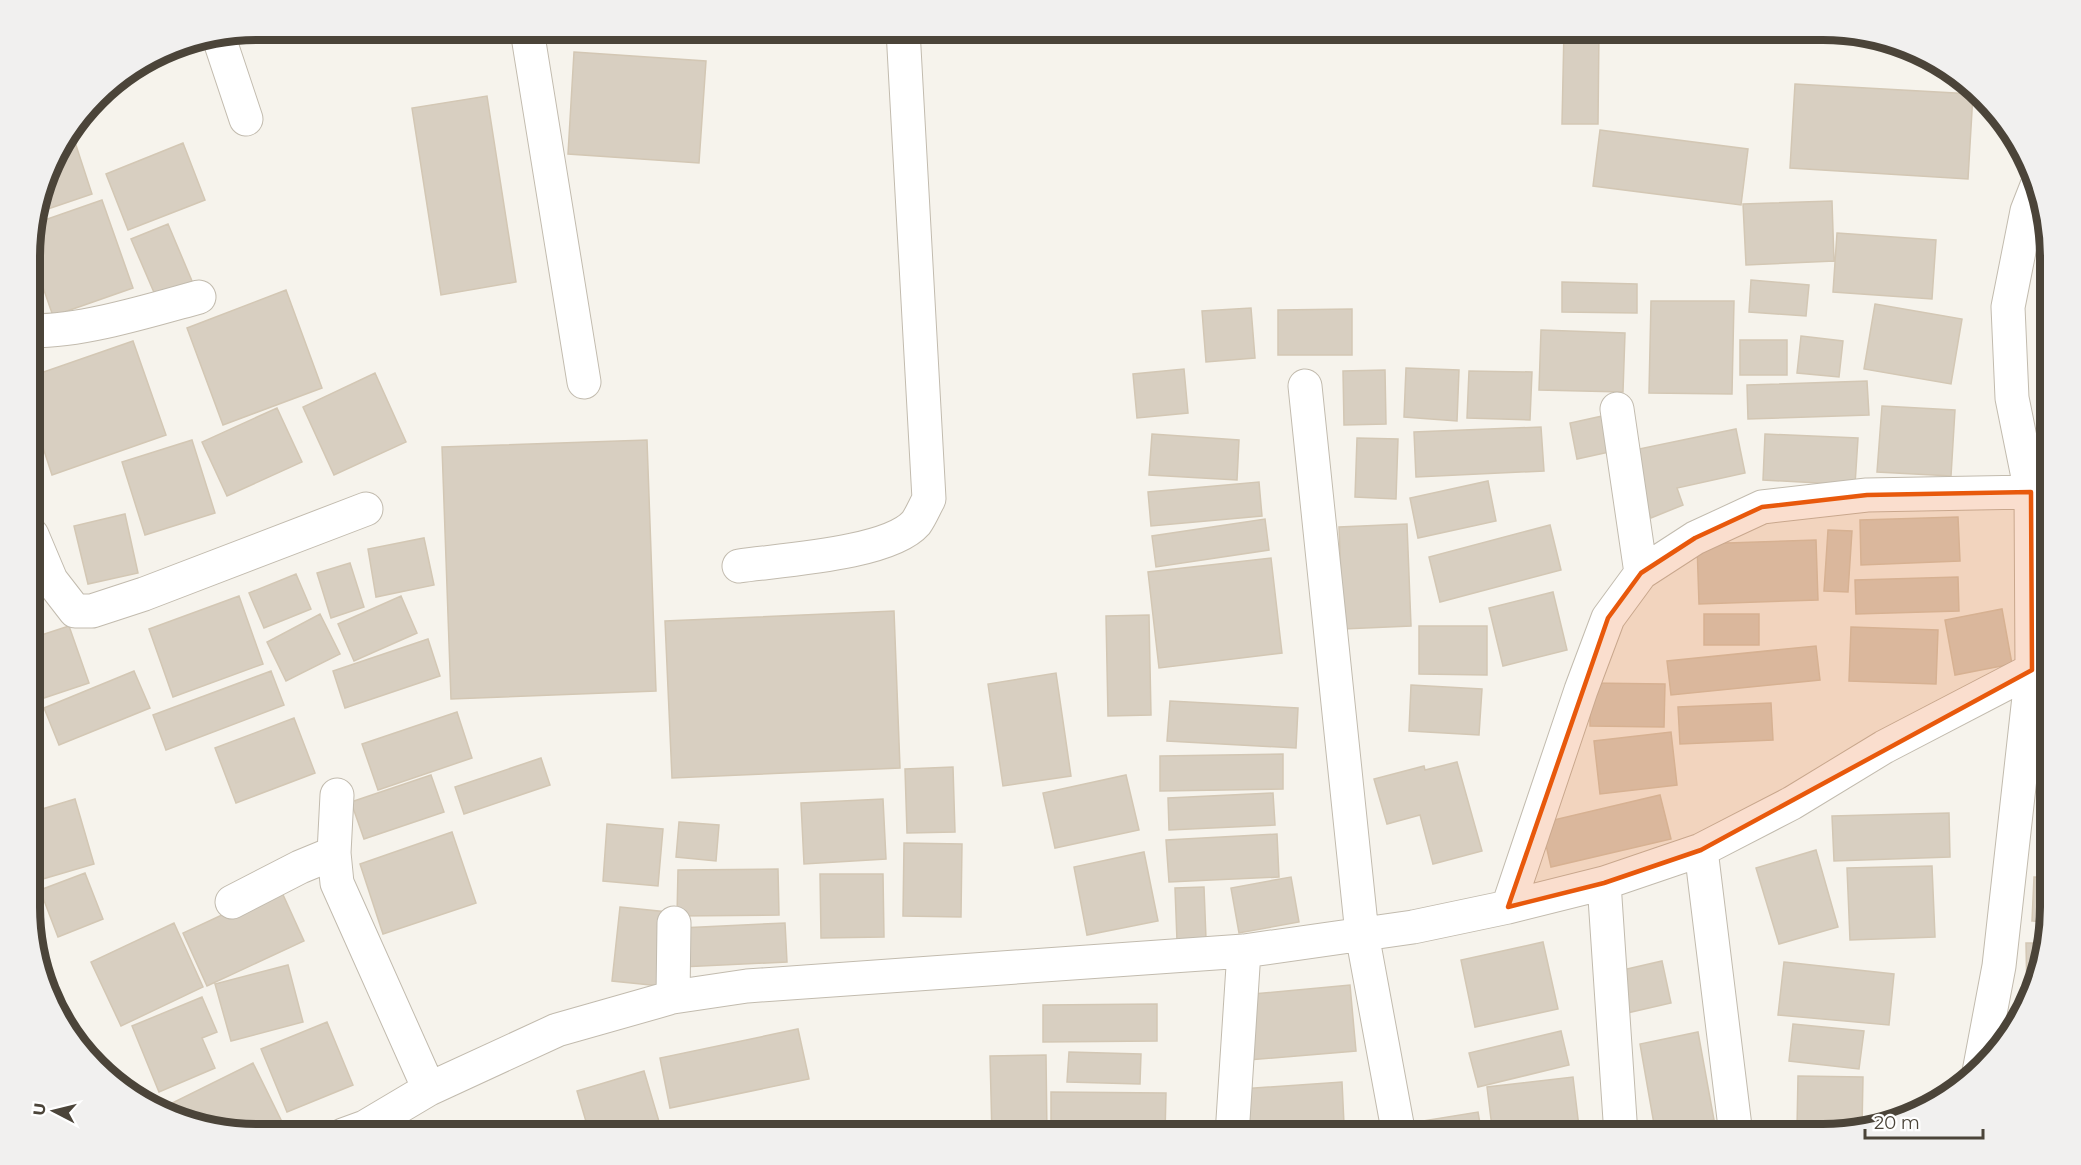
<svg xmlns="http://www.w3.org/2000/svg" width="2081" height="1165" font-family="Montserrat,sans-serif">
  <style>
    .building { fill: #d8cfc1; stroke: #d3c7b4; stroke-width: 1.5 }
    .lines { fill: none; stroke-linecap: round; stroke-linejoin: round }
    .minor-casing { stroke: #c2bbae; stroke-width: 35 }
    .minor { stroke: #fff; stroke-width: 33 }
    .marked { fill: #e8590c; fill-opacity: 0.2; stroke: #e8590c; stroke-width: 4.5; stroke-linejoin: round }
    .rim { fill: none; stroke: #4b4439; stroke-width: 8 }
  </style>
  <rect width="100%" height="100%" fill="#f6f3ec"/>
  <!-- building -->
  <path class="building" d="M 1564,30 L 1599,30 L 1598,124 L 1562,124 Z
    M 574,52 L 706,61 L 699,163 L 568,154 Z
    M 1795,84 L 1973,94 L 1968,179 L 1790,168 Z
    M 487,96 L 516,282 L 441,295 L 412,108 Z
    M 1600,130 L 1748,149 L 1741,205 L 1593,186 Z
    M 72,133 L 92,194 L 36,213 L 54,156 Z
    M 183,143 L 205,200 L 128,230 L 106,174 Z
    M 102,200 L 133,288 L 53,316 L 32,256 L 33,224 Z
    M 1832,201 L 1834,261 L 1746,265 L 1743,204 Z
    M 168,224 L 195,288 L 159,304 L 131,239 Z
    M 1837,233 L 1936,240 L 1932,299 L 1833,292 Z
    M 1751,280 L 1809,285 L 1806,316 L 1749,312 Z
    M 1562,282 L 1637,284 L 1637,313 L 1562,312 Z
    M 286,290 L 322,388 L 223,425 L 187,328 Z
    M 1651,301 L 1734,301 L 1732,394 L 1649,393 Z
    M 1875,304 L 1962,319 L 1951,384 L 1864,369 Z
    M 1251,308 L 1255,358 L 1206,362 L 1202,311 Z
    M 1352,309 L 1352,355 L 1278,355 L 1278,310 Z
    M 1541,330 L 1625,333 L 1623,392 L 1539,390 Z
    M 1801,336 L 1843,341 L 1839,377 L 1797,373 Z
    M 1740,340 L 1787,340 L 1787,375 L 1740,375 Z
    M 133,341 L 166,435 L 52,475 L 32,414 L 32,376 Z
    M 1406,368 L 1459,370 L 1457,421 L 1404,417 Z
    M 1184,369 L 1188,413 L 1137,418 L 1133,374 Z
    M 1385,370 L 1386,424 L 1344,425 L 1343,371 Z
    M 1469,371 L 1532,372 L 1530,420 L 1467,418 Z
    M 375,373 L 406,442 L 334,475 L 303,407 Z
    M 1867,381 L 1869,415 L 1748,419 L 1747,385 Z
    M 1882,406 L 1955,410 L 1951,476 L 1877,472 Z
    M 277,408 L 302,462 L 227,496 L 202,442 Z
    M 1607,415 L 1614,451 L 1577,459 L 1570,423 Z
    M 1541,427 L 1544,471 L 1416,477 L 1414,432 Z
    M 1736,429 L 1745,473 L 1677,488 L 1683,505 L 1651,518 L 1635,477 L 1634,450 Z
    M 1152,434 L 1239,440 L 1237,480 L 1149,475 Z
    M 1765,434 L 1858,438 L 1855,485 L 1763,480 Z
    M 1357,438 L 1398,439 L 1396,499 L 1355,497 Z
    M 192,440 L 215,513 L 145,535 L 122,462 Z
    M 647,440 L 656,691 L 451,699 L 442,447 Z
    M 1488,481 L 1496,521 L 1418,538 L 1410,498 Z
    M 1259,482 L 1262,516 L 1151,526 L 1148,492 Z
    M 125,514 L 138,573 L 88,584 L 74,526 Z
    M 1958,517 L 1960,561 L 1861,565 L 1860,520 Z
    M 1265,519 L 1269,550 L 1156,567 L 1152,536 Z
    M 1407,524 L 1411,626 L 1343,629 L 1339,527 Z
    M 1550,525 L 1561,570 L 1440,602 L 1429,557 Z
    M 1828,530 L 1852,531 L 1848,592 L 1824,591 Z
    M 424,538 L 434,585 L 376,597 L 368,549 Z
    M 1816,540 L 1818,600 L 1699,604 L 1697,544 Z
    M 1271,558 L 1282,653 L 1159,668 L 1148,572 Z
    M 350,563 L 364,607 L 331,618 L 317,573 Z
    M 296,574 L 311,609 L 264,628 L 249,593 Z
    M 1958,577 L 1959,611 L 1856,614 L 1855,580 Z
    M 1553,592 L 1567,650 L 1503,666 L 1489,608 Z
    M 239,596 L 263,664 L 173,697 L 149,629 Z
    M 401,596 L 417,633 L 354,661 L 338,624 Z
    M 2002,609 L 2012,664 L 1955,675 L 1945,620 Z
    M 894,611 L 900,768 L 672,778 L 665,621 Z
    M 320,614 L 340,654 L 286,681 L 267,642 Z
    M 1704,614 L 1759,614 L 1759,645 L 1704,645 Z
    M 1149,615 L 1151,715 L 1108,716 L 1106,616 Z
    M 69,626 L 89,683 L 41,699 L 32,673 L 32,638 Z
    M 1419,626 L 1487,626 L 1487,675 L 1419,674 Z
    M 1851,627 L 1938,630 L 1936,684 L 1849,681 Z
    M 428,639 L 440,676 L 345,708 L 333,671 Z
    M 1816,646 L 1820,680 L 1671,695 L 1667,661 Z
    M 134,671 L 150,708 L 59,745 L 44,708 Z
    M 271,671 L 284,705 L 166,750 L 153,715 Z
    M 1056,673 L 1071,776 L 1003,786 L 988,684 Z
    M 1590,683 L 1665,684 L 1664,727 L 1590,726 Z
    M 1411,685 L 1482,689 L 1479,735 L 1409,731 Z
    M 32,687 L 38,707 L 32,709 Z
    M 1170,701 L 1298,708 L 1296,748 L 1167,741 Z
    M 1771,703 L 1773,740 L 1680,744 L 1678,707 Z
    M 457,712 L 472,758 L 378,790 L 362,744 Z
    M 294,718 L 315,773 L 236,803 L 215,748 Z
    M 1671,732 L 1677,785 L 1600,794 L 1594,741 Z
    M 32,735 L 42,757 L 32,762 Z
    M 1283,754 L 1283,789 L 1160,791 L 1160,756 Z
    M 541,758 L 550,785 L 464,814 L 455,787 Z
    M 1457,762 L 1482,851 L 1433,864 L 1420,815 L 1387,824 L 1374,779 L 1424,766 L 1425,770 Z
    M 953,767 L 955,832 L 907,833 L 905,769 Z
    M 431,775 L 444,812 L 364,839 L 351,802 Z
    M 1126,775 L 1139,830 L 1055,848 L 1043,793 Z
    M 1273,793 L 1275,825 L 1169,830 L 1168,798 Z
    M 1660,795 L 1671,839 L 1551,867 L 1541,823 Z
    M 75,799 L 94,864 L 36,881 L 32,867 L 32,812 Z
    M 883,799 L 886,859 L 804,864 L 801,803 Z
    M 2041,804 L 2051,804 L 2051,851 L 2038,851 Z
    M 1949,813 L 1950,857 L 1834,861 L 1832,816 Z
    M 679,822 L 719,825 L 716,861 L 676,857 Z
    M 607,824 L 663,829 L 658,886 L 603,881 Z
    M 452,832 L 476,903 L 383,934 L 360,864 Z
    M 1277,834 L 1279,877 L 1169,882 L 1166,840 Z
    M 904,843 L 962,844 L 961,917 L 903,916 Z
    M 1816,850 L 1838,927 L 1779,944 L 1756,868 Z
    M 1144,852 L 1158,921 L 1087,935 L 1074,867 Z
    M 1932,866 L 1935,937 L 1850,940 L 1847,868 Z
    M 778,869 L 779,915 L 677,916 L 678,870 Z
    M 85,873 L 103,919 L 58,937 L 40,890 Z
    M 820,874 L 883,874 L 884,937 L 821,938 Z
    M 1291,877 L 1299,922 L 1239,933 L 1231,888 Z
    M 2034,877 L 2051,878 L 2050,922 L 2032,921 Z
    M 1204,887 L 1206,939 L 1177,941 L 1175,888 Z
    M 280,888 L 304,941 L 207,986 L 183,933 Z
    M 620,907 L 668,912 L 660,986 L 612,981 Z
    M 32,922 L 42,943 L 36,947 L 32,937 Z
    M 174,923 L 203,987 L 121,1026 L 91,962 Z
    M 785,923 L 787,962 L 681,967 L 680,928 Z
    M 1543,942 L 1558,1009 L 1475,1027 L 1461,960 Z
    M 2026,943 L 2044,943 L 2027,999 Z
    M 1662,961 L 1671,1003 L 1627,1013 L 1618,971 Z
    M 1784,962 L 1894,974 L 1889,1025 L 1778,1015 Z
    M 288,965 L 303,1022 L 231,1041 L 215,984 Z
    M 1350,985 L 1356,1051 L 1248,1060 L 1242,995 Z
    M 202,997 L 217,1032 L 202,1038 L 215,1068 L 159,1092 L 132,1026 Z
    M 1157,1004 L 1157,1041 L 1043,1042 L 1043,1005 Z
    M 327,1022 L 353,1085 L 287,1112 L 261,1049 Z
    M 1793,1024 L 1864,1031 L 1859,1069 L 1789,1061 Z
    M 798,1029 L 809,1079 L 670,1108 L 660,1058 Z
    M 1561,1031 L 1569,1065 L 1478,1087 L 1469,1053 Z
    M 1698,1032 L 1714,1120 L 1655,1130 L 1640,1044 Z
    M 1069,1052 L 1141,1054 L 1140,1084 L 1067,1082 Z
    M 1046,1055 L 1047,1135 L 992,1135 L 990,1056 Z
    M 253,1063 L 284,1126 L 265,1135 L 257,1135 L 199,1127 L 173,1117 L 168,1105 Z
    M 644,1071 L 663,1135 L 590,1135 L 577,1091 Z
    M 1798,1076 L 1863,1077 L 1862,1127 L 1797,1128 Z
    M 1573,1077 L 1579,1127 L 1516,1135 L 1493,1135 L 1487,1087 Z
    M 1342,1082 L 1344,1124 L 1244,1131 L 1241,1089 Z
    M 1051,1092 L 1166,1093 L 1165,1135 L 1051,1135 Z
    M 1478,1112 L 1482,1135 L 1412,1135 L 1410,1123 Z"/>
  <g class="lines">
    <!-- minor casing -->
    <g class="minor-casing">
      <path id="minor" d="M 527,30 L 584,382
        M 219,38 L 246,119
        M 32,331 C 84,331 148,311 199,297
        M 1305,386 L 1362,934 L 1399,1135
        M 1617,409 L 1641,573
        M 32,535 L 51,580 L 75,611 L 92,611 L 144,594 L 366,509
        M 739,566 C 780,560 889,554 916,523 C 921,516 925,506 929,499 L 903,30
        M 337,795 L 334,853 L 337,883 L 429,1089
        M 1701,850 L 1736,1135
        M 1604,883 L 1621,1135
        M 232,902 L 300,867 L 334,853
        M 1508,907 L 1581,690 L 1608,618 L 1641,573 L 1695,538 L 1762,507 L 1867,495 L 2031,492
        M 673,997 L 674,923
        M 1979,1072 L 1999,966 L 2032,670 L 2031,492 L 2012,398 L 2008,307 L 2027,211 L 2038,183
        M 343,1135 L 365,1127 L 429,1089 L 557,1030 L 673,997 L 747,986 L 1244,951 L 1413,927 L 1508,907 L 1604,883 L 1701,850 L 1792,803 L 1884,747 L 2032,670 L 2051,656
        M 1232,1135 L 1244,951"/>
    </g>
    <!-- minor -->
    <use href="#minor" class="minor"/>
  </g>
  <!-- marked area -->
  <path class="marked" d="M 2031,492 L 2032,670 L 1701,850 L 1604,883 L 1508,907 L 1608,618 L 1641,573 L 1695,538 L 1762,507 L 1867,495 Z"/>
  <!-- crop -->
  <path d="M0 0H2081V1165H0ZM257 40H1823A217 217 0 0 1 2040 257V907A217 217 0 0 1 1823 1124H257A217 217 0 0 1 40 907V257A217 217 0 0 1 257 40Z" fill="#f1f0ef" fill-rule="evenodd"/>
  <path class="rim" d="M257 40H1823A217 217 0 0 1 2040 257V907A217 217 0 0 1 1823 1124H257A217 217 0 0 1 40 907V257A217 217 0 0 1 257 40Z"/>
  <!-- north arrow -->
  <g transform="translate(54 1111) rotate(277)" stroke="#ffffff" stroke-width="4.5" paint-order="stroke">
  <path d="M0-4.5L10 22L0 15L-10 22Z" fill="#4b4439"/>
  <text y="-9" font-size="16" font-weight="bold" text-anchor="middle" fill="#4b4439">U</text>
  </g>
  <!-- scale -->
  <path d="M1865 1129v9h118v-9" fill="none" stroke="#4b4439" stroke-width="3"/>
  <text x="1874" y="1129" font-size="18" fill="#4b4439" stroke="#ffffff" stroke-width="4.5" paint-order="stroke">20 m</text>
</svg>
